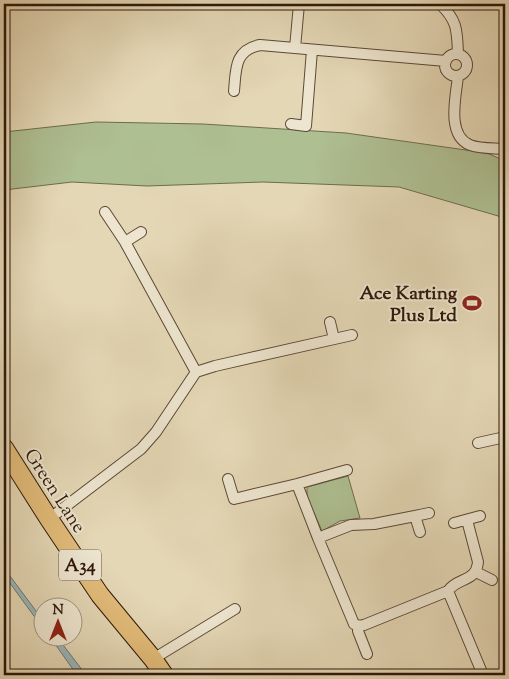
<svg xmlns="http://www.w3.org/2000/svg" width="509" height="679" font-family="'Sorts Mill Goudy',serif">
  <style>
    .green { fill: #aebf92; stroke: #6e6c4e }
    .water { fill: #9ab7b9; stroke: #6f7773 }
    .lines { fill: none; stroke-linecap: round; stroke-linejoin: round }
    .street-casing { stroke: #5c4836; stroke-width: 12 }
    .highway-casing { stroke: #2e180b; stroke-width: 20 }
    .street { stroke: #ede5cf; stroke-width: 10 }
    .highway { stroke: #e2bc7a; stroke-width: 18 }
    .labels { text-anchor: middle; stroke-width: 4; stroke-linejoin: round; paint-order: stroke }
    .shield { fill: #ede5cf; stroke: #675646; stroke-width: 1 }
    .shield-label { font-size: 18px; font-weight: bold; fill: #2e180b }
    .poi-label { font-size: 19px; font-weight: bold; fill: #2e180b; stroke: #ede5cf; text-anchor: end }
    .street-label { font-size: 19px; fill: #2e180b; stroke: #ede5cf }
  </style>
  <rect width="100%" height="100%" fill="#e4d7b5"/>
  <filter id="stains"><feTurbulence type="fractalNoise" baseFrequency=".004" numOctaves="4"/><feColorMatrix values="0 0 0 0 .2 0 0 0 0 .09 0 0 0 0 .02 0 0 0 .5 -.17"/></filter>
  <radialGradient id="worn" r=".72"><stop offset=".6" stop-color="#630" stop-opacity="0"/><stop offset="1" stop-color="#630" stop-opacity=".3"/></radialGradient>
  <!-- green -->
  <path class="green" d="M 96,122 L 203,124 L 346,133 L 487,153 L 505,161 L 505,218 L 399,187 L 263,182 L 147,186 L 72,182 L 4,190 L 4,132 Z
    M 348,476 L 360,518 L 340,521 L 322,531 L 307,497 L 307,487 Z"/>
  <!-- water -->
  <path class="water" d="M 4,568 L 42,619 L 42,627 L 4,575 Z
    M 50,637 L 57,637 L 86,675 L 77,675 Z"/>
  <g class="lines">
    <!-- street casing -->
    <g class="street-casing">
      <path id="street" d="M 440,4 C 458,21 457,31 458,54
        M 295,48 L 299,4
        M445 65a11 11 0 1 1 22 0a11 11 0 1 1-22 0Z
        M 458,76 C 456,96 446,135 470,145 C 480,149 494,148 505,149
        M 234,91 C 236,70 234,50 260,45 L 446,61
        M 291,124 L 306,126 L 312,50
        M 105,212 L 125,242 L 196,372
        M 125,242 L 141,232
        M 330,322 L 334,339
        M 478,443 L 505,437
        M 228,479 L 234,499 L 297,484 L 347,470
        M 297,484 L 318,538 L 354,624 L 359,626 L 358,631 L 367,654
        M 415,516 L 420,532
        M 49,519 L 141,449 L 156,432 L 196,372 L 215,366 L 352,335
        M 467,520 L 478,562 C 476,583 457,577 448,591 L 483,675
        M 454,523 L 480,516
        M 318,538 L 351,525 L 374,524 L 415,516 L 429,513
        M 476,572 L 492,580
        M 359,626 L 364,625 L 448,591
        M 153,659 L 235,609"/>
    </g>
    <!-- highway casing -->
    <g class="highway-casing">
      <path id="highway" d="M 4,448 L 49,519 L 100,595 L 153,659 L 164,675"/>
    </g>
    <!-- street -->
    <use href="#street" class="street"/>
    <!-- highway -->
    <use href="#highway" class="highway"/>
  </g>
  <!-- icons -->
  <defs>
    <g id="stadium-bare" transform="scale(1.5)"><path d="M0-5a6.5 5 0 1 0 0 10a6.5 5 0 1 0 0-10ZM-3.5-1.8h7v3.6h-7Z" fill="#8f2418" stroke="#ede5cf" stroke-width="2.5" paint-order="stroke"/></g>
  </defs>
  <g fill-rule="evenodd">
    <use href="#stadium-bare" x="472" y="303"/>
  </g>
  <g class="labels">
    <!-- shield labels -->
    <rect class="shield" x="59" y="549.5" width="42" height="31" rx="4"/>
    <g class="shield-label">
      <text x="80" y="571">A34</text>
    </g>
    <!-- poi labels -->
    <g class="poi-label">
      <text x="457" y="299">Ace Karting<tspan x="457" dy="22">Plus Ltd</tspan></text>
    </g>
    <!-- street labels -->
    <g class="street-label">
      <text transform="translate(56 490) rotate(57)" y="7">Green Lane</text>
    </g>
  </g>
  <!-- margin -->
  <rect width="509" height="679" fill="none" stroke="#e4d7b5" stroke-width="20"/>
  <rect x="5" y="5" width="499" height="669" fill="none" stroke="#2e180b" stroke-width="2.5"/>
  <rect x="10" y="10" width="489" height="659" fill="none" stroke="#2e180b"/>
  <!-- north arrow -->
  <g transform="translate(58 622)"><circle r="24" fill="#ede5cf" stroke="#a19381"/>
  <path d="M0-4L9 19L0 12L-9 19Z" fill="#8f2418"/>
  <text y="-8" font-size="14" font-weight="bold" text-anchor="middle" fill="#2e180b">N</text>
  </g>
  <rect width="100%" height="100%" filter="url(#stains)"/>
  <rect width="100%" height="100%" fill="url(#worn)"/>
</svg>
